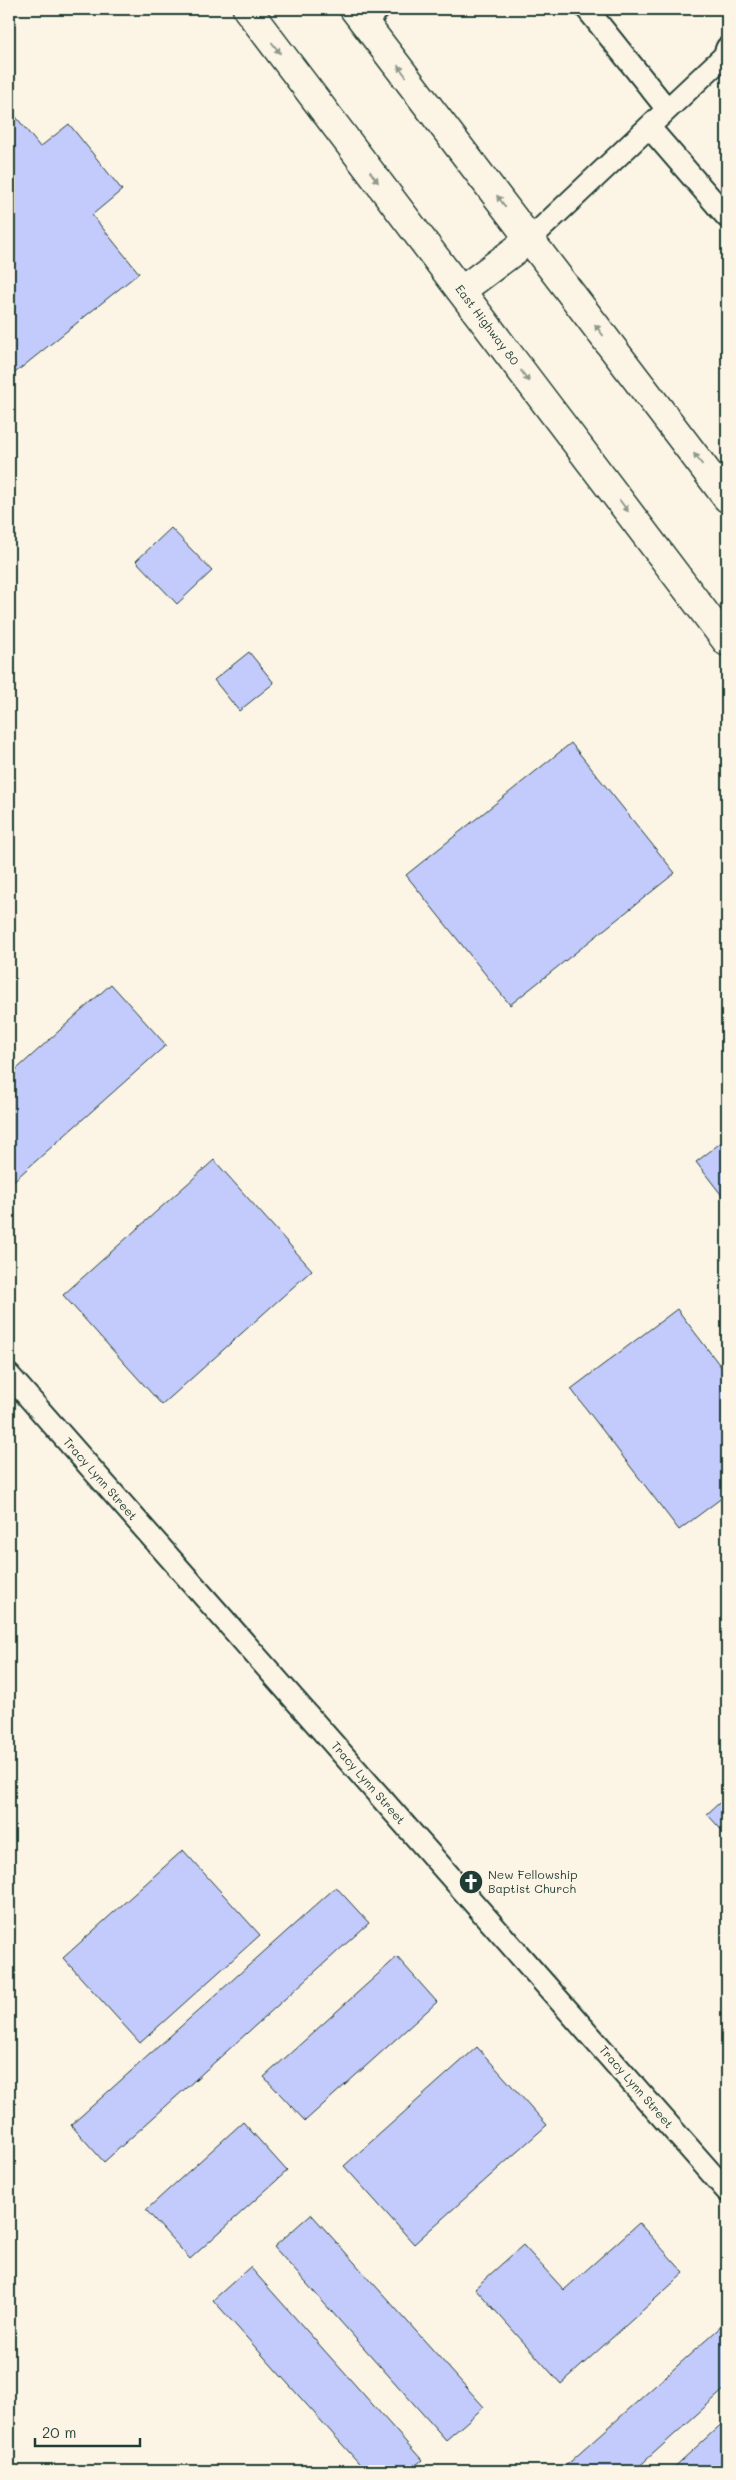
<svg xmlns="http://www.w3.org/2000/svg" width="736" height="2480" font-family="Mali,sans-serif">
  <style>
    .building { fill: #c3cafc; stroke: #1f3d34 }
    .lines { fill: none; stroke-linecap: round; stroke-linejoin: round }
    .lane-casing { stroke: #1f3d34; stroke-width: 25 }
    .primary-casing { stroke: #1f3d34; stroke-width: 31 }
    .lane { stroke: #fcf5e5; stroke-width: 21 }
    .primary { stroke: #fcf5e5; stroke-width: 28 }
    .oneway { fill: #8e998c }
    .labels { text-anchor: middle; stroke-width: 4; stroke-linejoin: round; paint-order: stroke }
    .street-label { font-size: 12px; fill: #1f3d34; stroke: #fcf5e5 }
    .poi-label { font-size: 12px; fill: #1f3d34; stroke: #fcf5e5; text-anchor: start }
  </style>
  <rect width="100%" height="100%" fill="#fcf5e5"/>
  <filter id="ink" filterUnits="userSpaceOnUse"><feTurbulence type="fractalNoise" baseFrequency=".02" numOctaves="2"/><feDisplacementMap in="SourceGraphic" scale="10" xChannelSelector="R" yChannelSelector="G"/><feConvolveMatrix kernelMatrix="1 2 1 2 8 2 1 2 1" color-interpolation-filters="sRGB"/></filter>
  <g filter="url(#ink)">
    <!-- building -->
    <path class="building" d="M 9,108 L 40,147 L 69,124 L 122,190 L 92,215 L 139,273 L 11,376 L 9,373 Z
      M 171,528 L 212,571 L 177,604 L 136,561 Z
      M 249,652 L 274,683 L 239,711 L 214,680 Z
      M 571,743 L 675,873 L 510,1005 L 406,875 Z
      M 111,984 L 166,1045 L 9,1185 L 9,1076 Z
      M 727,1138 L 727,1202 L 696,1162 Z
      M 214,1160 L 312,1270 L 162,1405 L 63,1295 Z
      M 677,1309 L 725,1372 L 727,1370 L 727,1494 L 679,1530 L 571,1389 Z
      M 727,1796 L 727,1836 L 707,1814 Z
      M 183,1850 L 260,1935 L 140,2043 L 63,1958 Z
      M 336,1887 L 369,1923 L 104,2162 L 71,2125 Z
      M 397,1957 L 437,2002 L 305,2121 L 264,2077 Z
      M 477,2047 L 547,2125 L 414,2244 L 344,2166 Z
      M 243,2122 L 287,2171 L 190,2259 L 146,2210 Z
      M 311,2214 L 484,2407 L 446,2440 L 274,2247 Z
      M 639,2223 L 684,2273 L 561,2384 L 475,2288 L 523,2245 L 564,2290 Z
      M 250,2267 L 422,2460 L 409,2471 L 366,2471 L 213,2300 Z
      M 725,2323 L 727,2325 L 727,2387 L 634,2471 L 560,2471 Z
      M 727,2419 L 727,2464 L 719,2471 L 670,2471 Z"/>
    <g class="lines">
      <!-- lane casing -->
      <g class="lane-casing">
        <path id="lane" d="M 587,9 L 667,109
          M 365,22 L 379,9
          M 649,127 L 727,217
          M 530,239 L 724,56 L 727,48
          M 9,1375 L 727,2191"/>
      </g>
      <!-- primary casing -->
      <g class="primary-casing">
        <path id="primary" d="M 247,9 L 727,642
          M 354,9 L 727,498
          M 461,291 L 530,239"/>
      </g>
      <!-- lane -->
      <use href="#lane" class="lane"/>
      <!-- primary -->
      <use href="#primary" class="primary"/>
    </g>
    <!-- one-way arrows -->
    <defs><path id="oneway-solid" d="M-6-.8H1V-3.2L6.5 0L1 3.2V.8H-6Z" transform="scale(1.25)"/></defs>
    <g class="oneway">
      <use href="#oneway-solid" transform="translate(276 48) rotate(53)"/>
      <use href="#oneway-solid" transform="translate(402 71) rotate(-127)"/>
      <use href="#oneway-solid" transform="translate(374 177) rotate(53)"/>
      <use href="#oneway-solid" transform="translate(501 201) rotate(-127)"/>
      <use href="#oneway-solid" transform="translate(599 330) rotate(-127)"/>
      <use href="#oneway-solid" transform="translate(525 376) rotate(53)"/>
      <use href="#oneway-solid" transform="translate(698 459) rotate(-127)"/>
      <use href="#oneway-solid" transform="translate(624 506) rotate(53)"/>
    </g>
  </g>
  <!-- icons -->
  <defs>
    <g id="church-disc" transform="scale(1.25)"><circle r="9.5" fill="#1f3d34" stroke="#fcf5e5"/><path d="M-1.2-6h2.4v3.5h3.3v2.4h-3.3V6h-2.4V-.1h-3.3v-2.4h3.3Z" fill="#fff"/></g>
  </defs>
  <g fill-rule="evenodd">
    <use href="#church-disc" x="471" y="1882"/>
  </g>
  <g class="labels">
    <!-- street labels -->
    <g class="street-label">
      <text transform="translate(487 325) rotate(53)" y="4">East Highway 80</text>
      <text transform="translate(100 1479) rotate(49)" y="4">Tracy Lynn Street</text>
      <text transform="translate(368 1783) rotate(49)" y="4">Tracy Lynn Street</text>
      <text transform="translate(636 2087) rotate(49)" y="4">Tracy Lynn Street</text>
    </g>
    <!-- poi labels -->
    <g class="poi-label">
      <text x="488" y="1879">New Fellowship<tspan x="488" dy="14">Baptist Church</tspan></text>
    </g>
  </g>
  <!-- margin -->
  <rect width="736" height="2480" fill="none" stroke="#fcf5e5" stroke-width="30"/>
  <rect x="15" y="15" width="706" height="2450" fill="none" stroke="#1f3d34" stroke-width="2" filter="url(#ink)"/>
  <!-- scale -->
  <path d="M35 2438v8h105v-8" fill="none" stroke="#1f3d34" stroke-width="2.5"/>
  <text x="42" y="2438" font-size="15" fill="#1f3d34" stroke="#fcf5e5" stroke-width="4" paint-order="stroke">20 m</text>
</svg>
